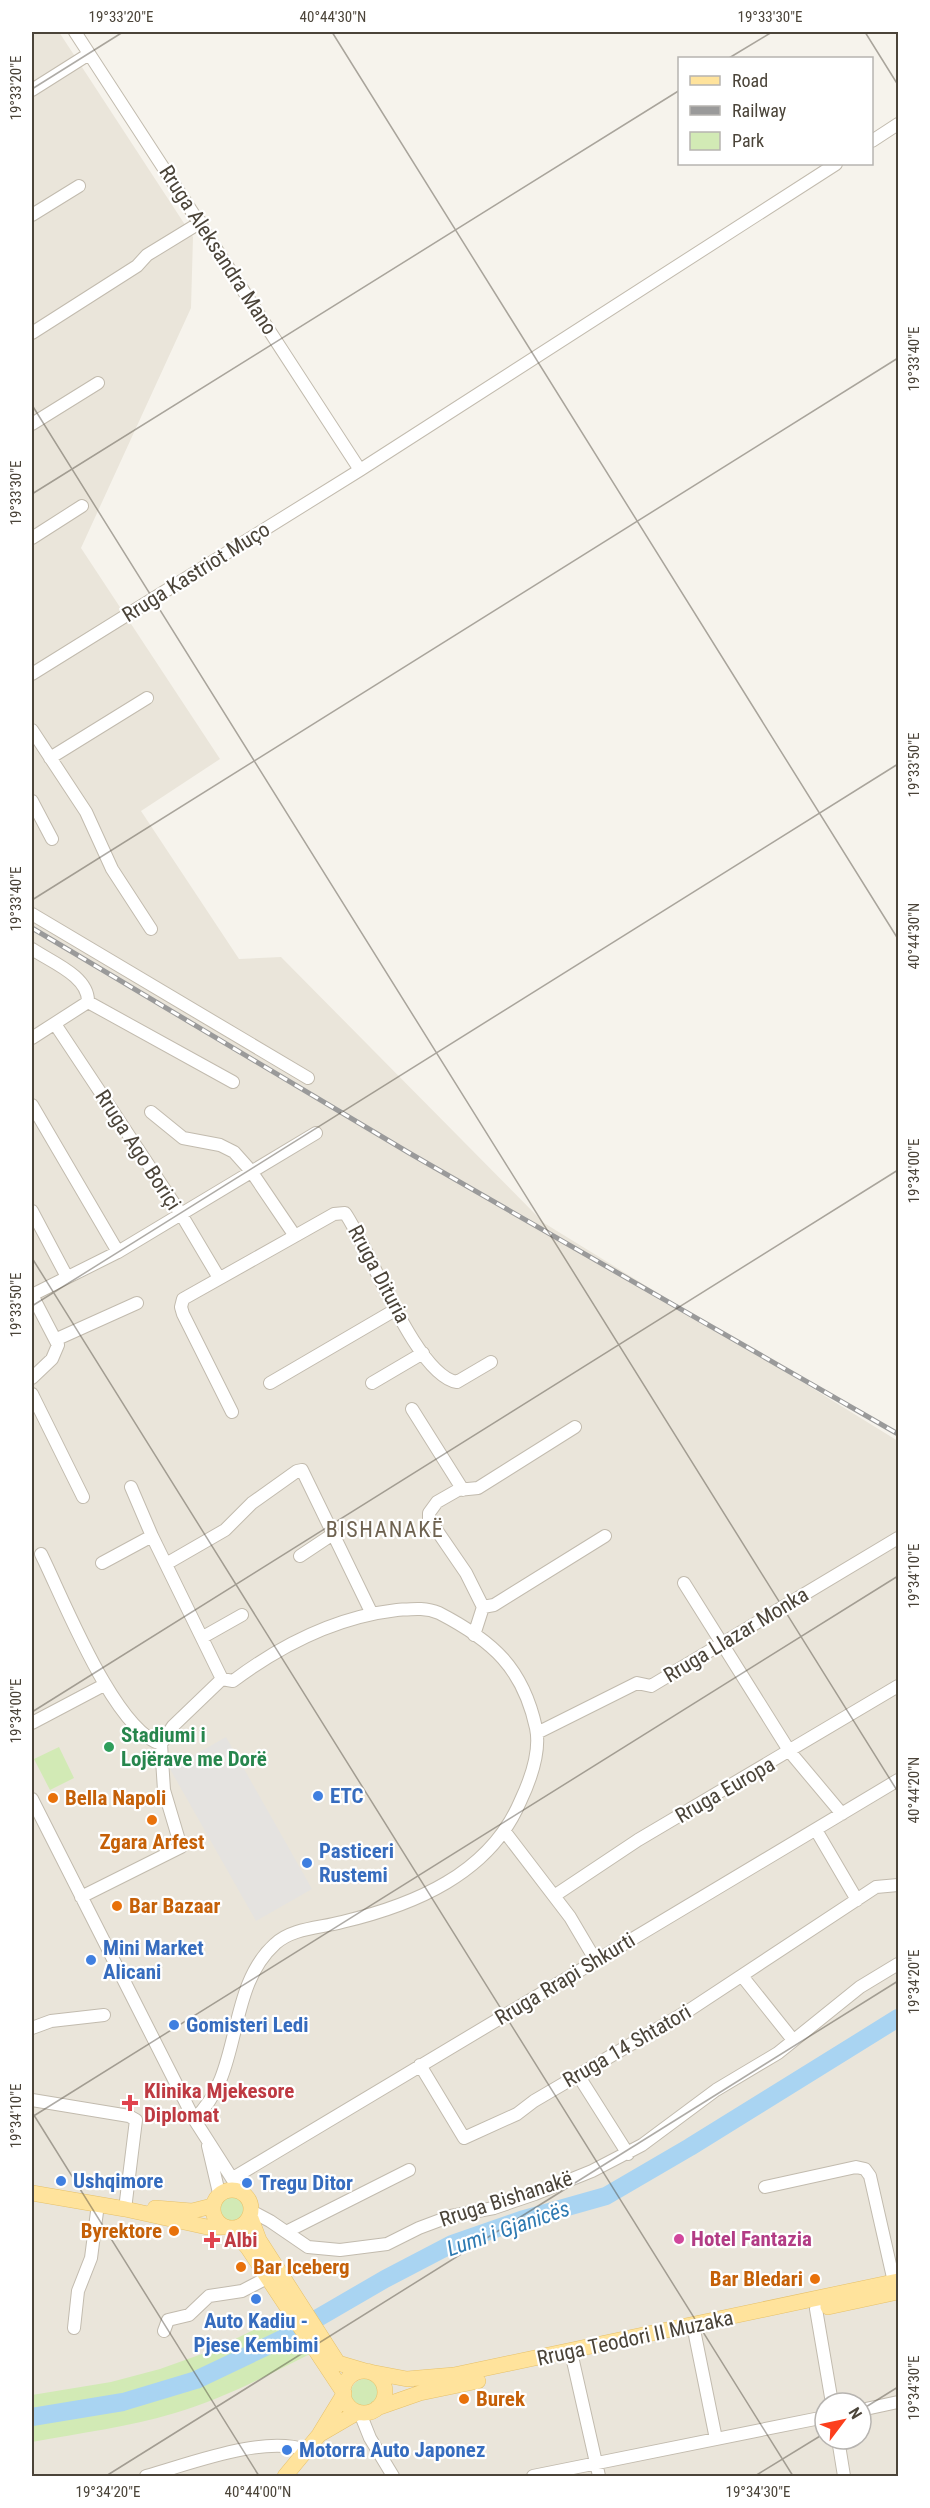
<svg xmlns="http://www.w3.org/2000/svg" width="930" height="2508" font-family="'Roboto Condensed',sans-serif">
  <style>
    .residential { fill: #eae5da; fill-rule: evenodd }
    .green { fill: #d2eab5 }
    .parking { fill: #e5e3e0 }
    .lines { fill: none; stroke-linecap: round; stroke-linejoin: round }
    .river { stroke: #a9d4f2; stroke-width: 18 }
    .minor-casing { stroke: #c2bbae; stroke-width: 14 }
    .major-casing { stroke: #e6c16a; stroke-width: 16 }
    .minor { stroke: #fff; stroke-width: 12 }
    .major { stroke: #ffe39c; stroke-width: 15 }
    .rail-casing { stroke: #9a9a9a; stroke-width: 5 }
    .rail { stroke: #fff; stroke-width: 3; stroke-dasharray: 9; stroke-linecap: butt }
    .ticks { fill: none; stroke: #4b4439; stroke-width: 1.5; stroke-opacity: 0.45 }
    .leisure-dot { fill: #2e9e5b; stroke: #fff; stroke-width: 2 }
    .shop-dot { fill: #3f7fe0; stroke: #fff; stroke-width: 2 }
    .food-dot { fill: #e8710a; stroke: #fff; stroke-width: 2 }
    .health-dot { fill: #e0444e; stroke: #fff; stroke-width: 2 }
    .hotel-dot { fill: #d1479c; stroke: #fff; stroke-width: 2 }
    .labels { text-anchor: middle; stroke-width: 4.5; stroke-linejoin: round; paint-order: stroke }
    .street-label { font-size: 21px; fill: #4b4439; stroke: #fff }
    .leisure-label { font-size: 21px; font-weight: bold; fill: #27864d; stroke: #fff; text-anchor: start }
    .shop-label { font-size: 21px; font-weight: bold; fill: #366cbe; stroke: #fff; text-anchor: start }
    .food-label { font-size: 21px; font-weight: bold; fill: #c56008; stroke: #fff; text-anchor: start }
    .health-label { font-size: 21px; font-weight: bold; fill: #be3a42; stroke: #fff; text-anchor: start }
    .hotel-label { font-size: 21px; font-weight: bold; fill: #b23c85; stroke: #fff; text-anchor: start }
    .neighbourhood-label { font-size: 22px; letter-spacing: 1.5px; fill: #6e6250; stroke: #fff }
    .water-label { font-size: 22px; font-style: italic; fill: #2e7ab2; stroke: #fff }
    .neatline { fill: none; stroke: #4b4439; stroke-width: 2 }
    .ticks-label { font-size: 15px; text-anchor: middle; fill: #4b4439 }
  </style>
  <rect width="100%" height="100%" fill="#f6f3ec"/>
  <!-- residential -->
  <path class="residential" d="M 32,32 L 59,32 L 193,237 L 191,308 L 81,548 L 220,759 L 141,811 L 239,959 L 281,957 L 544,1223 L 898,1441 L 898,2476 L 32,2476 ZM 825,2403 L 861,2403 L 861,2439 L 825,2439 Z"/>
  <!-- green -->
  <path class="green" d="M 59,1747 L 74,1778 L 50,1790 L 34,1759 Z
    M218 2209a14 14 0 1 1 28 0a14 14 0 1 1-28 0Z
    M 282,2310 L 310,2354 C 266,2376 222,2399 175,2413 C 128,2427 80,2433 32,2442 L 32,2395 L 111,2382 L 160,2369 L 213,2350 L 274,2320 Z
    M351 2393a14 14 0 1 1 28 0a14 14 0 1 1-28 0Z"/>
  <!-- parking -->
  <path class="parking" d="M 226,1737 L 312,1889 L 256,1921 L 170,1769 Z"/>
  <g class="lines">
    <!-- river -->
    <path class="river" d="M 32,2417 L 123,2402 L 196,2380 L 280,2340 L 385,2279 L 452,2244 L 521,2220 L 606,2196 L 690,2147 L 898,2018"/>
    <!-- minor casing -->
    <g class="minor-casing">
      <path id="minor" d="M 75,32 L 360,470
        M 32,90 L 89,54
        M 872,141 L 898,124
        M 32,215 L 79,186
        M 32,333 L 137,266 L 147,255 L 201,222
        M 32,424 L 98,383
        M 32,538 L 82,506
        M 32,674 L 360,470 L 836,164
        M 32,730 L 86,812 L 112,869 L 151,929
        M 50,758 L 147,698
        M 32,801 L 52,839
        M 32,914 L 308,1078
        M 32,949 C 51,962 89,976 88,1002
        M 55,1024 L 181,1214 L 219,1278
        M 32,1038 L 88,1002 L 233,1082
        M 32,1105 L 118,1252
        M 151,1112 L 183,1138 L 220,1145 L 234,1152 L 251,1171 L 295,1236 L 183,1299 L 181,1307 L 183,1314 L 232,1412
        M 32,1211 L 67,1277
        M 295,1236 L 334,1214 L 345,1213 C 369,1247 416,1376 457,1382 L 491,1362
        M 32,1295 L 118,1252 L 316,1133
        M 57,1339 L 137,1303
        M 32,1378 L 52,1359 L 58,1345 L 32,1295
        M 270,1383 L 395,1310
        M 372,1383 L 423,1353
        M 32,1394 L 83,1497
        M 412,1409 L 463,1490
        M 575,1427 L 478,1488 L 458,1490 L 437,1502 L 429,1513 L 429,1519 L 466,1573 L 483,1607 L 494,1605 L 605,1536
        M 131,1487 L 152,1536
        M 41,1554 C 63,1598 114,1730 161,1744
        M 300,1556 L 333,1534
        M 102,1563 L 152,1536 L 222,1679
        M 166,1564 L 225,1530 L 252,1503 L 297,1471 L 302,1470 L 372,1614
        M 684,1583 L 790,1752 L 842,1814
        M 474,1635 L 483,1607
        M 203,1637 L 242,1615
        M 32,1723 L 104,1685
        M 537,1733 L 637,1683 L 651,1686 L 898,1538
        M 32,1799 L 194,2119 L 240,2191
        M 816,1830 L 857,1900
        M 505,1832 L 570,1917 L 596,1961
        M 554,1896 L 638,1840 L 898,1686
        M 81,1897 L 181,1847 L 164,1790 L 161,1744 L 173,1726 L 222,1679 L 233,1681 C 281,1645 337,1617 397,1610 C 412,1609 425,1607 439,1613 C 493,1641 523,1668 536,1728 C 541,1752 530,1781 520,1802 C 489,1874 414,1905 342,1922 C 320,1928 292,1928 275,1944 C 225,1989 244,2074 194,2119
        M 742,1976 L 793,2040
        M 32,2028 L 51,2021 L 104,2015
        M 420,2065 L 464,2138 L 517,2114 L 534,2101 L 691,2009 L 876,1887 L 898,1885
        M 578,2075 L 628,2154
        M 32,2100 L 129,2116 L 136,2120 L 125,2209
        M 208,2146 L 219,2193
        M 233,2178 L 898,1780
        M 765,2187 L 856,2167 L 865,2169 L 870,2176 L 894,2282
        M 251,2211 L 270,2221 L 308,2247 L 340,2250 L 387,2244 L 419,2228 L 451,2216 L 494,2208 L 535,2194 L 592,2171 L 642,2145 L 716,2090 L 778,2053 L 860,1987 L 898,1964
        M 286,2232 L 409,2170
        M 816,2309 L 832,2403
        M 74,2328 L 78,2291 L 91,2258 L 98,2204
        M 164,2331 L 168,2320 L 189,2315 L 209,2296 L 242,2291 L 267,2278
        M 695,2335 L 716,2439
        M 573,2361 L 599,2476
        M 861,2410 L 898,2402
        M 360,2413 L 370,2438 L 393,2476
        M 838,2439 L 844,2476
        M 146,2476 C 190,2464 262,2435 306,2450
        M 533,2476 L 825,2417"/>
    </g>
    <!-- major casing -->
    <g class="major-casing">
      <path id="major" d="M213 2209a19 19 0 1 1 38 0a19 19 0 1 1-38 0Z
        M 32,2193 L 125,2209 L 207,2227 L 226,2227
        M 155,2208 L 192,2211 L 212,2206
        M 250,2216 L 259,2240 L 338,2363 L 365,2371
        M 230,2228 L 248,2248 L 344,2393
        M 828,2307 L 898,2292
        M343 2392a21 21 0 1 1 42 0a21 21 0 1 1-42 0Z
        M 370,2372 L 407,2379 L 454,2375 L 898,2281
        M 377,2408 L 420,2393 L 478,2381
        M 322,2433 L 358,2412
        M 285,2476 L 319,2435 L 344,2394"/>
    </g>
    <!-- minor -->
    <use href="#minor" class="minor"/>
    <!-- major -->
    <use href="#major" class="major"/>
    <!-- rail casing -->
    <g class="rail-casing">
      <path id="rail" d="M 32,928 L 411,1154 L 898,1434"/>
    </g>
    <!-- rail -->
    <use href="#rail" class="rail"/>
  </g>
  <!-- ticks -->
  <path class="ticks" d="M 332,32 L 898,939M 865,32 L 898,85M 729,58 L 772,32M 32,89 L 123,32M 32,405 L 898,1792M 32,494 L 680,90M 32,900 L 898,358M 32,1258 L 793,2476M 32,1306 L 898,764M 32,1712 L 898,1170M 32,2112 L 259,2476M 32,2117 L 898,1576M 861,2410 L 898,2387M 106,2476 L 898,1981M 755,2476 L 825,2433"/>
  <!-- markers -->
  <circle class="leisure-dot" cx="109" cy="1747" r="6"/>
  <g class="shop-dot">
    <circle cx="318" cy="1796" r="6"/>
    <circle cx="307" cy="1863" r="6"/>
    <circle cx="91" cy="1960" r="6"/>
    <circle cx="174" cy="2025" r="6"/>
    <circle cx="61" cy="2181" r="6"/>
    <circle cx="247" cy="2183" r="6"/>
    <circle cx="256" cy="2299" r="6"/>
    <circle cx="287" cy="2450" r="6"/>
  </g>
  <g class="food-dot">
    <circle cx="53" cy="1798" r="6"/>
    <circle cx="152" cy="1820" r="6"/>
    <circle cx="117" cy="1906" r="6"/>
    <circle cx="174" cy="2231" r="6"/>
    <circle cx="241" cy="2267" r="6"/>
    <circle cx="815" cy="2279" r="6"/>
    <circle cx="464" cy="2399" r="6"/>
  </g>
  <g class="health-dot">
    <path d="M127 2094h6v6h6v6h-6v6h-6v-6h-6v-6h6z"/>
    <path d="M209 2231h6v6h6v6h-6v6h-6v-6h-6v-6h6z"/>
  </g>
  <circle class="hotel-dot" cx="679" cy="2239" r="6"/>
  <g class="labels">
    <!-- street labels -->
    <g class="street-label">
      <text transform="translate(218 250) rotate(57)" y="7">Rruga Aleksandra Mano</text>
      <text transform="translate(196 572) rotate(-32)" y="7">Rruga Kastriot Muço</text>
      <text transform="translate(138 1150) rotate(57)" y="7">Rruga Ago Boriçi</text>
      <text transform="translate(379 1274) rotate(62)" y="7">Rruga Dituria</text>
      <text transform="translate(736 1635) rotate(-31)" y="7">Rruga Llazar Monka</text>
      <text transform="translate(725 1790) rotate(-30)" y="7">Rruga Europa</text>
      <text transform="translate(565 1979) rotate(-31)" y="7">Rruga Rrapi Shkurti</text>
      <text transform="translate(627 2046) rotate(-30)" y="7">Rruga 14 Shtatori</text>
      <text transform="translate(506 2199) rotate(-18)" y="7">Rruga Bishanakë</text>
      <text transform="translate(635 2338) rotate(-12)" y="7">Rruga Teodori II Muzaka</text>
    </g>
    <!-- leisure labels -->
    <g class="leisure-label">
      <text x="121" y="1742">Stadiumi i<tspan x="121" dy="24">Lojërave me Dorë</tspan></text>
    </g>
    <!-- shop labels -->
    <g class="shop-label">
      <text x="330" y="1803">ETC</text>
      <text x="319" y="1858">Pasticeri<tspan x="319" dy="24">Rustemi</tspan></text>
      <text x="103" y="1955">Mini Market<tspan x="103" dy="24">Alicani</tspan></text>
      <text x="186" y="2032">Gomisteri Ledi</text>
      <text x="73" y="2188">Ushqimore</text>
      <text x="259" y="2190">Tregu Ditor</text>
      <text x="256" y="2328" text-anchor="middle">Auto Kadiu -<tspan x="256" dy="24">Pjese Kembimi</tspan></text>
      <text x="299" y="2457">Motorra Auto Japonez</text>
    </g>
    <!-- food labels -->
    <g class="food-label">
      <text x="65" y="1805">Bella Napoli</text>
      <text x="152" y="1849" text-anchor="middle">Zgara Arfest</text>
      <text x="129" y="1913">Bar Bazaar</text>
      <text x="162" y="2238" text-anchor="end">Byrektore</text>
      <text x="253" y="2274">Bar Iceberg</text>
      <text x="803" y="2286" text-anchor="end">Bar Bledari</text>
      <text x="476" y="2406">Burek</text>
    </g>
    <!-- health labels -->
    <g class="health-label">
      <text x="144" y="2098">Klinika Mjekesore<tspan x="144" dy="24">Diplomat</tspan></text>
      <text x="224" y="2247">Albi</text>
    </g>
    <!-- hotel labels -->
    <g class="hotel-label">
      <text x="691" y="2246">Hotel Fantazia</text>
    </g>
    <!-- neighbourhood labels -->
    <g class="neighbourhood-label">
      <text x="385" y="1537">BISHANAKË</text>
    </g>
    <!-- water labels -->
    <g class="water-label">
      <text transform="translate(508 2228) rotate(-19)" y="8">Lumi i Gjanicës</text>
    </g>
  </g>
  <!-- border -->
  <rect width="930" height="2508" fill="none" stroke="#ffffff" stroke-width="66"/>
  <!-- legend -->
  <rect x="678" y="57" width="195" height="108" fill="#ffffff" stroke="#b7b4b0" stroke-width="1.5"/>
  <rect x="690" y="76" width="30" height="9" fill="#ffe39c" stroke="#b7b4b0" stroke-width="1.5"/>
  <text x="732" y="87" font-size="18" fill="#4b4439">Road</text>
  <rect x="690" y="106" width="30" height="9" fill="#9a9a9a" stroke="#b7b4b0" stroke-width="1.5"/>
  <text x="732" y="117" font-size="18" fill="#4b4439">Railway</text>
  <rect x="690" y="132" width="30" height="18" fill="#d2eab5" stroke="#b7b4b0" stroke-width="1.5"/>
  <text x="732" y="147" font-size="18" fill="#4b4439">Park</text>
  <!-- north arrow -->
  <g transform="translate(843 2421) rotate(58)"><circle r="28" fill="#ffffff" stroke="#b7b4b0" stroke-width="1.5"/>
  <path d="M0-4.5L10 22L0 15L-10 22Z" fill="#fc3f1d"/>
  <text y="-9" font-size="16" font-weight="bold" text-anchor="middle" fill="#4b4439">N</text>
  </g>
  <rect x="33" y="33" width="864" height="2442" class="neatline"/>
  <g class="ticks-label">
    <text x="121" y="22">19°33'20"E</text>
    <text x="333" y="22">40°44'30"N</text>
    <text x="770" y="22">19°33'30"E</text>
    <text transform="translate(16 88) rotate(-90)" y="5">19°33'20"E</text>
    <text transform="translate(914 359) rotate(-90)" y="5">19°33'40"E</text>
    <text transform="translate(16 493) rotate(-90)" y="5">19°33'30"E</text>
    <text transform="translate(914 765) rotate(-90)" y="5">19°33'50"E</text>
    <text transform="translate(16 899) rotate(-90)" y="5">19°33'40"E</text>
    <text transform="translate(914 936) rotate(-90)" y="5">40°44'30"N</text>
    <text transform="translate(914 1171) rotate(-90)" y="5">19°34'00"E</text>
    <text transform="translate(16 1305) rotate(-90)" y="5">19°33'50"E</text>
    <text transform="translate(914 1576) rotate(-90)" y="5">19°34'10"E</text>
    <text transform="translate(16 1711) rotate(-90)" y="5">19°34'00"E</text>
    <text transform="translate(914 1790) rotate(-90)" y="5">40°44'20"N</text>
    <text transform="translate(914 1982) rotate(-90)" y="5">19°34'20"E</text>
    <text transform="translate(16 2116) rotate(-90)" y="5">19°34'10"E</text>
    <text transform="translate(914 2388) rotate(-90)" y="5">19°34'30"E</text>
    <text x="108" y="2497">19°34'20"E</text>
    <text x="258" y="2497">40°44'00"N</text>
    <text x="758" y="2497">19°34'30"E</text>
  </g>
</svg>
